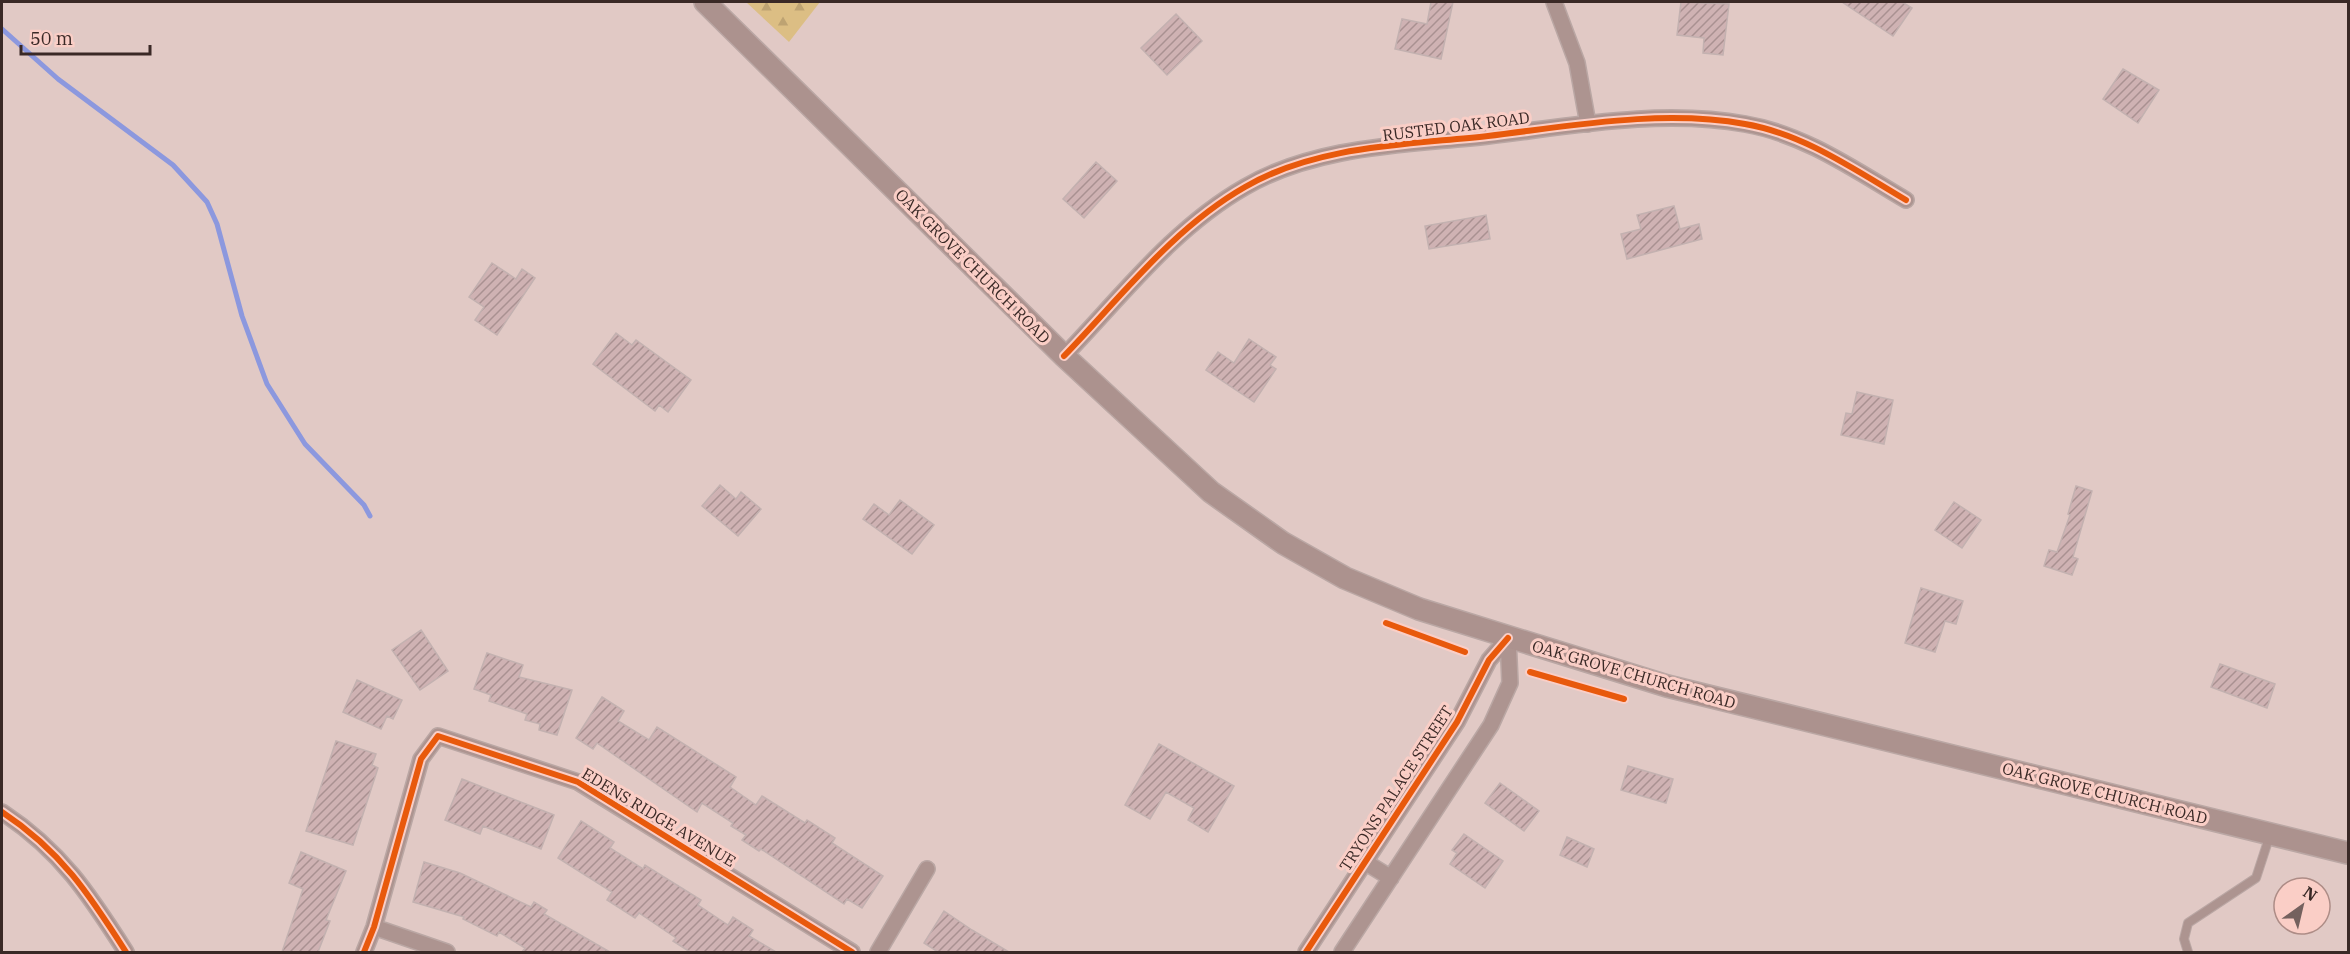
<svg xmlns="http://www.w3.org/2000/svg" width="2350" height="954" font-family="'IBM Plex Serif',serif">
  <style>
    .forest { fill: url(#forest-firs) }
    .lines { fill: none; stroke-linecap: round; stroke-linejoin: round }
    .stream { stroke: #8c98de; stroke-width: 5 }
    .building { fill: url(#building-hatch); stroke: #c3b1b0; stroke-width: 1.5 }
    .lane-casing { stroke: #baa7a4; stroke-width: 10 }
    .street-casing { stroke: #baa7a4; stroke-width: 18 }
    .secondary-casing { stroke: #baa7a4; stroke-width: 24 }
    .lane { stroke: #ad9490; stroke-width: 8 }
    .street { stroke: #ad9490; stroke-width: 15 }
    .secondary { stroke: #ac928e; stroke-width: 21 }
    .cycleway-casing { stroke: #facec6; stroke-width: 10 }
    .cycleway { stroke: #e8590c; stroke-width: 6 }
    .labels { text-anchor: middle; stroke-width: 6; stroke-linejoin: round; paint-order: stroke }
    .street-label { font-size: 16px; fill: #3a2926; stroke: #facec6 }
  </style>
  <defs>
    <pattern id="forest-firs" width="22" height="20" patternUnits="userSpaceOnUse" patternTransform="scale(1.5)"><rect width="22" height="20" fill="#dcbe84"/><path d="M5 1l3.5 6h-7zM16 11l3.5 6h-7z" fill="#bea372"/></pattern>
    <pattern id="building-hatch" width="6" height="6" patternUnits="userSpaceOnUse" patternTransform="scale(1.5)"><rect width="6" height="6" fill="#cfb2b3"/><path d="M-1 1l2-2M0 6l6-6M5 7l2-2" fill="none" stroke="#a99191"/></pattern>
  </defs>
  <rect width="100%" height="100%" fill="#e1c9c5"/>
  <!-- forest -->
  <path class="forest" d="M 746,2 L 820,2 L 789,42 Z"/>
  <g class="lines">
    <!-- stream -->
    <path class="stream" d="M 2,29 L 58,79 L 173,165 L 207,202 L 217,224 L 242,316 L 267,384 L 305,444 L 364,505 L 370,516"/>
  </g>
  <!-- building -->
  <path class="building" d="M 1431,2 L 1453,2 L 1441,59 L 1395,49 L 1402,19 L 1427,24 Z
    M 1681,2 L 1729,4 L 1723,55 L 1703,53 L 1704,38 L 1677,35 Z
    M 1842,2 L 1902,2 L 1912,8 L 1893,36 Z
    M 1176,14 L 1202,41 L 1167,75 L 1141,48 Z
    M 2123,69 L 2159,90 L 2138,123 L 2103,99 Z
    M 1096,162 L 1117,181 L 1084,218 L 1063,199 Z
    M 1674,206 L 1680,229 L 1699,224 L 1702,239 L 1627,259 L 1621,234 L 1641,229 L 1637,215 Z
    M 1486,215 L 1490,239 L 1429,249 L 1425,226 Z
    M 492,263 L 516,279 L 522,269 L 535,278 L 497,335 L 475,320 L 484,307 L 469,297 Z
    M 616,333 L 632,345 L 636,340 L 691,380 L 668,412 L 659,405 L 655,411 L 593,364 Z
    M 1249,339 L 1276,357 L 1270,365 L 1276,369 L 1254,402 L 1206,370 L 1218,352 L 1234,363 Z
    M 1857,392 L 1893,400 L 1884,444 L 1841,435 L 1846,413 L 1852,414 Z
    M 720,485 L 736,499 L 741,492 L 761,509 L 738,536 L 702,506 Z
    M 2076,486 L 2092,491 L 2073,557 L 2078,559 L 2072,575 L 2044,566 L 2049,550 L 2057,552 L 2070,515 L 2068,514 Z
    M 900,500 L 934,525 L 912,554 L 863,519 L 874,504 L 889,515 Z
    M 1954,502 L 1981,520 L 1962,548 L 1935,530 Z
    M 1921,588 L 1963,601 L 1956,624 L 1945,621 L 1935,652 L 1905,643 Z
    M 421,630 L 448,671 L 420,690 L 392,650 Z
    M 487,653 L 523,665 L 519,677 L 572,690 L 557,735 L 539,730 L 540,724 L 525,720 L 527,714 L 489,701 L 491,695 L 474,689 Z
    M 2220,664 L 2275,684 L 2267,708 L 2211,687 Z
    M 357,680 L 402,700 L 393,719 L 387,716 L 381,729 L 343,712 Z
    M 602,697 L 624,711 L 618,721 L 649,740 L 657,727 L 736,777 L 730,787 L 756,805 L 762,796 L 805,823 L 807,820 L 835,838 L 832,843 L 883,876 L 862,908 L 847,899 L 844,904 L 761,849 L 759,851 L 742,840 L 746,835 L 731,826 L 733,823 L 702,803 L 697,812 L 597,743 L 593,749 L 576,738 Z
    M 336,741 L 376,754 L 372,765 L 378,768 L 353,845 L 306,831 Z
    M 1159,744 L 1234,786 L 1208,832 L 1188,820 L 1194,808 L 1166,792 L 1150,819 L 1125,805 Z
    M 1628,766 L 1673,779 L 1666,803 L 1621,790 Z
    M 462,779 L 554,815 L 541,849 L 483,826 L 480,834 L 445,820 Z
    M 1500,783 L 1539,811 L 1524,831 L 1485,803 Z
    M 581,821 L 614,842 L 610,848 L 643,869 L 645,865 L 701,900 L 698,905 L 728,925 L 733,917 L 753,930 L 749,936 L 776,952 L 690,952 L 673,941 L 676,938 L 639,913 L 635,918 L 607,900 L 612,892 L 558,858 Z
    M 1464,834 L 1503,861 L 1485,888 L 1450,864 L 1457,853 L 1452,850 Z
    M 1567,837 L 1594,849 L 1587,867 L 1560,855 Z
    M 301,852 L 346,871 L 326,920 L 330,921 L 318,952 L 282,952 L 303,889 L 289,883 Z
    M 424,862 L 460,873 L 531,907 L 534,902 L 547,910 L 544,914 L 610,952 L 522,952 L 525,948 L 499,932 L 497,936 L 463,919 L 464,917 L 413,902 Z
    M 944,911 L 972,930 L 1009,952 L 938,952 L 924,943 Z"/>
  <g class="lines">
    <!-- lane casing -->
    <g class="lane-casing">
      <path id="lane" d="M 2188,952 L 2184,939 L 2188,923 L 2256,878 L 2270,835"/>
    </g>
    <!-- street casing -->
    <g class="street-casing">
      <path id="street" d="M 1554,2 L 1577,63 L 1588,124
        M 1064,356 C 1121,297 1173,228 1245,187 C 1317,145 1407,145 1488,136 C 1571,126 1661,109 1745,124 C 1804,134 1855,170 1906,200
        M 2,812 C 61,851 89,894 126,952
        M 1365,862 L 1391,878
        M 374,927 L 447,952
        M 364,952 L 374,927 L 421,759 L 438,736 L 578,782 L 852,952
        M 878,952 L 927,869
        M 1306,952 L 1457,722 L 1489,660 L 1508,638
        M 1342,952 L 1491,725 L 1510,683 L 1508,638"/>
    </g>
    <!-- secondary casing -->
    <g class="secondary-casing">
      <path id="secondary" d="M 705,2 L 1064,356 L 1211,492 L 1283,543 L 1345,578 L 1419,609 L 1667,686 L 2348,853"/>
    </g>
    <!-- lane -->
    <use href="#lane" class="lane"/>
    <!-- street -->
    <use href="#street" class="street"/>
    <!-- secondary -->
    <use href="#secondary" class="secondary"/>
    <!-- cycleway casing -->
    <g class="cycleway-casing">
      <path id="cycleway" d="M 1064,356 C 1121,297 1173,228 1245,187 C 1317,145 1407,145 1488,136 C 1571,126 1661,109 1745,124 C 1804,134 1855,170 1906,200
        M 1386,623 L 1465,652
        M 1530,672 L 1624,699
        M 2,812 C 61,851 89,894 126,952
        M 364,952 L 374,927 L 421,759 L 438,736 L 578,782 L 852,952
        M 1306,952 L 1457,722 L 1489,660 L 1508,638"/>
    </g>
    <!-- cycleway -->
    <use href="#cycleway" class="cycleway"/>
  </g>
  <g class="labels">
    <!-- street labels -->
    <g class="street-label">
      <text transform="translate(1456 126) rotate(-7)" y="6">RUSTED OAK ROAD</text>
      <text transform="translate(973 266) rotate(45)" y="6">OAK GROVE CHURCH ROAD</text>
      <text transform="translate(1634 674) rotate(16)" y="6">OAK GROVE CHURCH ROAD</text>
      <text transform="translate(1396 788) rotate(-57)" y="6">TRYONS PALACE STREET</text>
      <text transform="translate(2105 793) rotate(14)" y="6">OAK GROVE CHURCH ROAD</text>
      <text transform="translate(659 817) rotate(31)" y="6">EDENS RIDGE AVENUE</text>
    </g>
  </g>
  <!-- border -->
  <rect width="2350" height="954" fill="none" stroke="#3a2926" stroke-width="6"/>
  <!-- north arrow -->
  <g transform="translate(2302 906) rotate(34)"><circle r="28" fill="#facec6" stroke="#ad8c86" stroke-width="1.5"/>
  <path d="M0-4.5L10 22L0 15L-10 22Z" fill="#74615e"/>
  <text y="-9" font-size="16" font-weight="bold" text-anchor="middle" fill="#3a2926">N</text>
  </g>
  <!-- scale -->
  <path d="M21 45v9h129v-9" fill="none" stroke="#3a2926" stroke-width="3"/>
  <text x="30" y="45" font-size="18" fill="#3a2926" stroke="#facec6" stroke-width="4.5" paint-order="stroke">50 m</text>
</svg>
